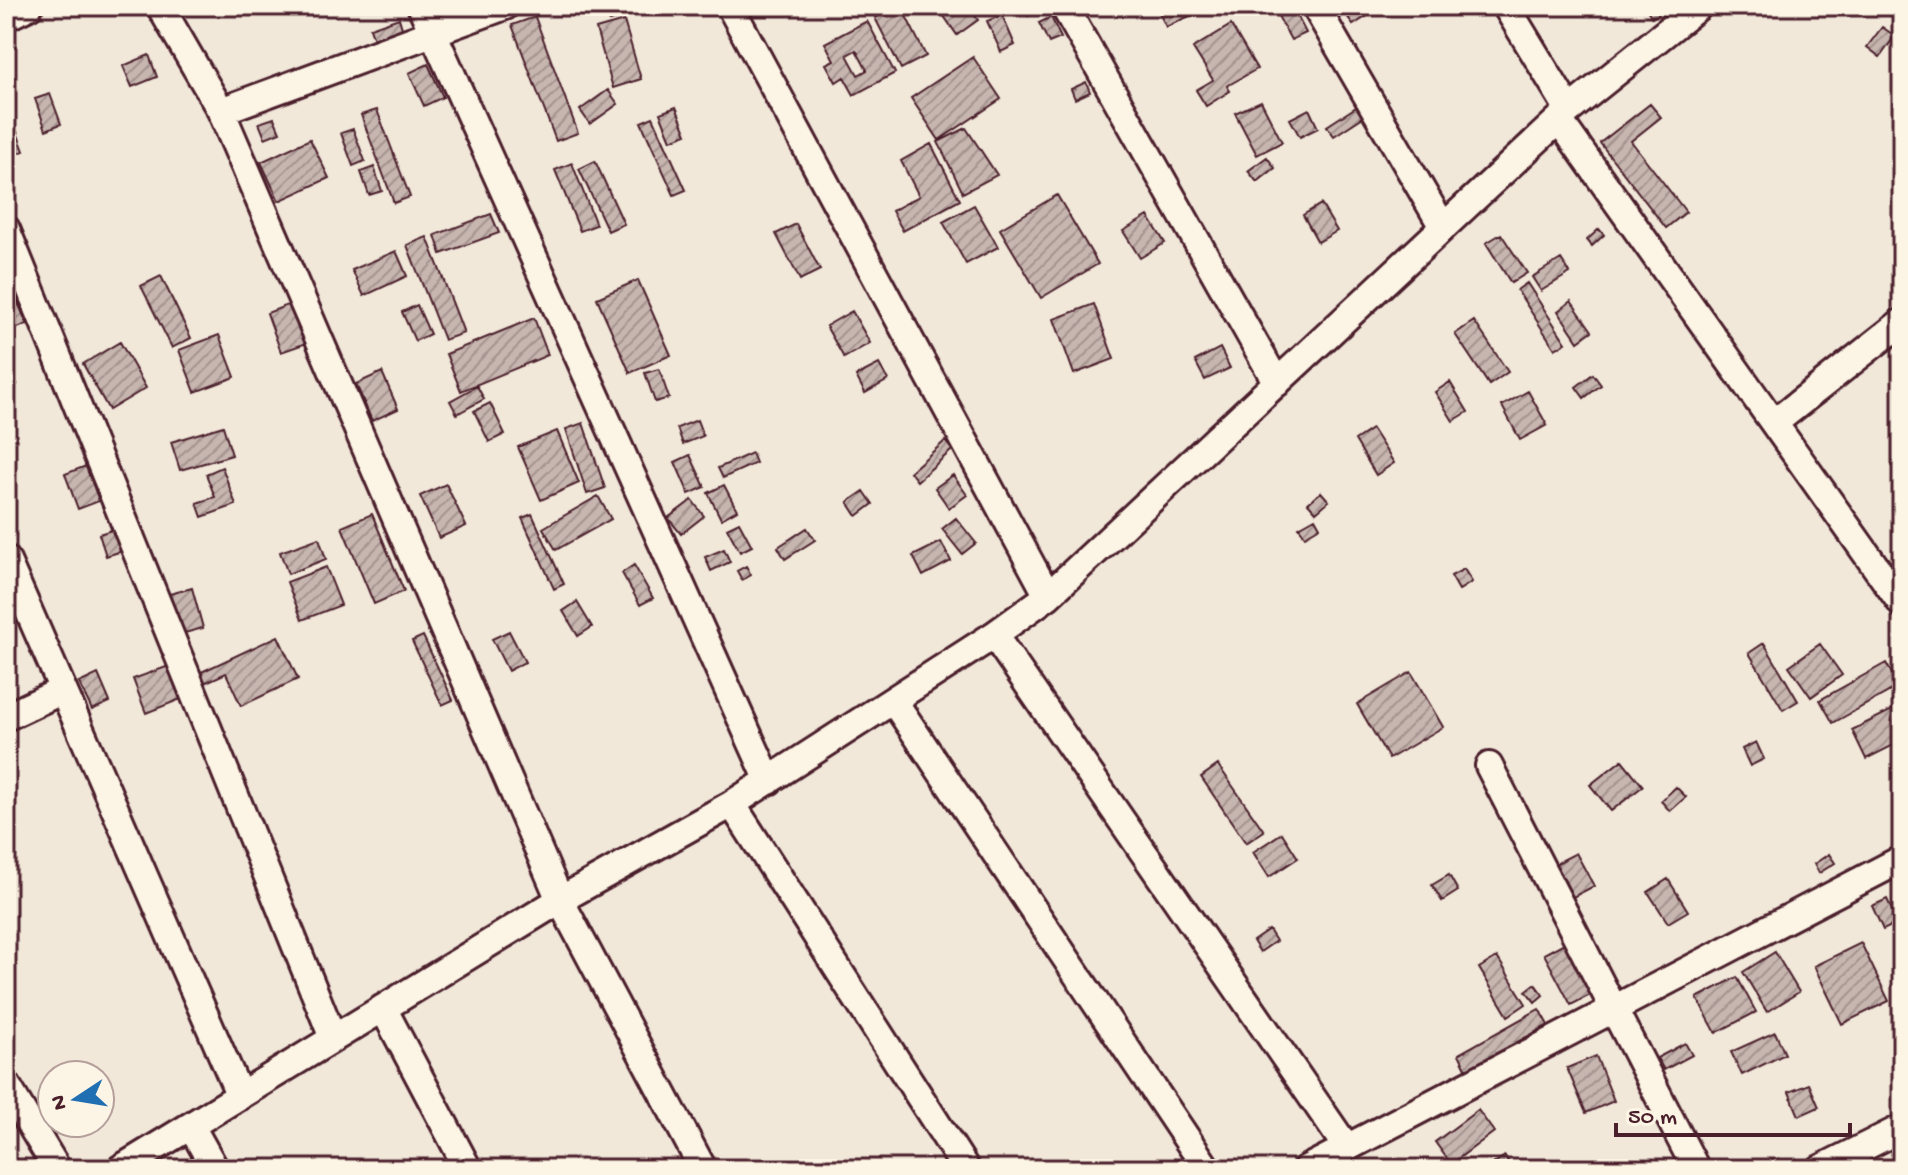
<svg xmlns="http://www.w3.org/2000/svg" width="1908" height="1175" font-family="'Gochi Hand',sans-serif">
  <style>
    .building { fill: url(#building-hatch); stroke: #4a1f2b; stroke-width: 2; fill-rule: evenodd }
    .lines { fill: none; stroke-linecap: round; stroke-linejoin: round }
    .street-casing { stroke: #4a1f2b; stroke-width: 32 }
    .street { stroke: #fcf5e5; stroke-width: 26 }
  </style>
  <defs>
    <pattern id="building-hatch" width="6" height="6" patternUnits="userSpaceOnUse" patternTransform="scale(2)"><rect width="6" height="6" fill="#c7b6af"/><path d="M-1 1l2-2M0 6l6-6M5 7l2-2" fill="none" stroke="#a4938f"/></pattern>
  </defs>
  <rect width="100%" height="100%" fill="#f1e8da"/>
  <filter id="ink" filterUnits="userSpaceOnUse"><feTurbulence type="fractalNoise" baseFrequency=".0125" numOctaves="2"/><feDisplacementMap in="SourceGraphic" scale="16" xChannelSelector="R" yChannelSelector="G"/><feConvolveMatrix kernelMatrix="1 2 1 2 8 2 1 2 1" color-interpolation-filters="sRGB"/></filter>
  <g filter="url(#ink)">
    <!-- building -->
    <path class="building" d="M 605,6 L 638,6 L 640,12 L 609,21 Z
      M 898,6 L 901,6 L 926,56 L 901,69 L 875,18 Z
      M 937,6 L 968,6 L 978,20 L 957,35 Z
      M 1022,6 L 1046,6 L 1028,16 Z
      M 1156,6 L 1188,6 L 1192,15 L 1166,27 Z
      M 1341,6 L 1363,6 L 1369,15 L 1353,25 Z
      M 1645,6 L 1663,6 L 1665,10 L 1652,18 Z
      M 1880,6 L 1902,6 L 1902,25 Z
      M 1293,8 L 1306,33 L 1291,40 L 1278,16 Z
      M 1002,15 L 1015,45 L 1001,52 L 987,21 Z
      M 535,17 L 578,133 L 556,141 L 512,25 Z
      M 1051,17 L 1061,38 L 1049,43 L 1039,23 Z
      M 399,18 L 404,35 L 376,45 L 370,28 Z
      M 624,21 L 641,79 L 613,88 L 596,29 Z
      M 867,21 L 895,73 L 854,95 L 844,77 L 836,82 L 826,64 L 834,60 L 825,43 ZM 856,50 L 867,70 L 858,75 L 847,55 Z
      M 1231,25 L 1257,69 L 1227,86 L 1230,91 L 1206,106 L 1196,90 L 1213,80 L 1193,48 Z
      M 1882,27 L 1895,36 L 1880,57 L 1867,47 Z
      M 149,55 L 157,77 L 132,87 L 123,66 Z
      M 973,57 L 1001,99 L 939,140 L 911,98 Z
      M 428,64 L 443,97 L 424,106 L 409,73 Z
      M 1086,82 L 1090,92 L 1075,99 L 1071,89 Z
      M 608,90 L 618,104 L 590,124 L 580,110 Z
      M 50,94 L 61,124 L 46,130 L 35,99 Z
      M 1261,101 L 1282,142 L 1257,155 L 1235,113 Z
      M 1650,104 L 1661,117 L 1631,141 L 1686,212 L 1666,228 L 1600,143 Z
      M 7,106 L 24,151 L 8,157 L 6,151 Z
      M 676,107 L 687,134 L 671,140 L 660,113 Z
      M 1356,107 L 1363,117 L 1334,136 L 1327,126 Z
      M 1309,109 L 1318,128 L 1300,137 L 1290,119 Z
      M 377,110 L 410,197 L 394,203 L 361,115 Z
      M 653,117 L 686,190 L 674,195 L 641,122 Z
      M 274,118 L 280,132 L 265,138 L 259,123 Z
      M 966,128 L 997,175 L 963,193 L 938,142 Z
      M 353,129 L 365,161 L 353,166 L 341,133 Z
      M 310,139 L 329,178 L 279,201 L 261,162 Z
      M 931,144 L 960,200 L 903,231 L 892,211 L 919,196 L 901,161 Z
      M 1267,157 L 1275,168 L 1257,182 L 1248,171 Z
      M 595,161 L 624,224 L 608,231 L 579,169 Z
      M 572,163 L 596,225 L 580,231 L 555,170 Z
      M 374,167 L 382,191 L 369,195 L 361,172 Z
      M 1057,195 L 1098,264 L 1041,298 L 1000,229 Z
      M 1321,204 L 1337,231 L 1318,242 L 1303,215 Z
      M 974,205 L 998,247 L 966,264 L 943,222 Z
      M 491,214 L 499,233 L 441,254 L 435,235 Z
      M 1148,216 L 1165,243 L 1140,258 L 1123,231 Z
      M 796,224 L 820,270 L 800,280 L 776,234 Z
      M 1599,229 L 1604,235 L 1592,246 L 1587,240 Z
      M 1501,234 L 1527,273 L 1511,283 L 1486,243 Z
      M 427,237 L 464,333 L 444,340 L 407,245 Z
      M 396,251 L 407,276 L 364,296 L 352,270 Z
      M 1561,259 L 1570,273 L 1541,291 L 1532,277 Z
      M 6,274 L 27,324 L 6,333 Z
      M 161,276 L 191,338 L 172,348 L 141,286 Z
      M 638,280 L 671,355 L 630,373 L 597,298 Z
      M 1527,283 L 1566,343 L 1555,349 L 1517,290 Z
      M 1571,301 L 1592,331 L 1578,341 L 1558,311 Z
      M 293,303 L 307,343 L 281,352 L 267,313 Z
      M 1094,304 L 1114,359 L 1074,374 L 1054,319 Z
      M 417,305 L 430,334 L 415,341 L 402,312 Z
      M 852,311 L 870,343 L 844,358 L 826,326 Z
      M 534,318 L 548,355 L 461,391 L 446,354 Z
      M 1474,321 L 1508,372 L 1489,385 L 1455,334 Z
      M 219,335 L 235,377 L 195,392 L 179,350 Z
      M 120,342 L 146,388 L 109,410 L 83,364 Z
      M 1220,348 L 1230,368 L 1205,380 L 1195,361 Z
      M 879,364 L 888,380 L 865,393 L 856,376 Z
      M 9,366 L 17,384 L 6,389 L 6,367 Z
      M 659,369 L 669,398 L 655,402 L 645,373 Z
      M 382,372 L 398,409 L 372,421 L 356,384 Z
      M 1593,374 L 1601,385 L 1584,398 L 1576,387 Z
      M 1450,382 L 1468,412 L 1453,421 L 1435,392 Z
      M 477,386 L 484,399 L 457,414 L 450,401 Z
      M 1528,391 L 1547,425 L 1520,440 L 1502,406 Z
      M 490,403 L 505,434 L 489,442 L 474,411 Z
      M 697,420 L 703,436 L 683,444 L 677,428 Z
      M 583,423 L 605,488 L 587,494 L 566,429 Z
      M 223,426 L 232,455 L 180,470 L 171,442 Z
      M 1372,429 L 1394,463 L 1376,475 L 1355,440 Z
      M 557,431 L 579,483 L 541,500 L 518,447 Z
      M 945,441 L 952,450 L 917,481 L 910,472 Z
      M 752,453 L 756,463 L 723,478 L 718,468 Z
      M 690,455 L 705,487 L 689,494 L 675,462 Z
      M 86,466 L 99,501 L 78,509 L 65,474 Z
      M 222,467 L 236,505 L 202,517 L 197,503 L 215,497 L 206,474 Z
      M 953,475 L 967,495 L 949,508 L 935,488 Z
      M 446,484 L 466,526 L 439,538 L 420,496 Z
      M 724,485 L 737,510 L 721,519 L 708,493 Z
      M 864,491 L 873,504 L 857,516 L 848,502 Z
      M 1321,492 L 1329,501 L 1316,512 L 1308,503 Z
      M 598,496 L 611,519 L 556,550 L 543,528 Z
      M 692,500 L 704,516 L 681,534 L 668,518 Z
      M 372,514 L 404,591 L 374,604 L 342,527 Z
      M 532,514 L 564,584 L 554,589 L 522,518 Z
      M 956,518 L 976,543 L 962,554 L 942,529 Z
      M 1315,518 L 1320,527 L 1305,536 L 1299,527 Z
      M 739,522 L 752,546 L 740,552 L 727,528 Z
      M 807,528 L 815,540 L 785,559 L 778,547 Z
      M 115,529 L 122,551 L 106,556 L 99,534 Z
      M 319,538 L 326,559 L 288,574 L 280,552 Z
      M 941,542 L 951,561 L 923,576 L 913,556 Z
      M 724,549 L 730,562 L 711,571 L 705,557 Z
      M 634,565 L 653,598 L 640,605 L 622,573 Z
      M 746,566 L 751,575 L 742,580 L 737,571 Z
      M 326,567 L 341,605 L 302,620 L 287,582 Z
      M 1464,569 L 1472,582 L 1459,590 L 1451,576 Z
      M 192,588 L 203,628 L 177,635 L 166,595 Z
      M 577,602 L 592,627 L 578,636 L 563,611 Z
      M 509,631 L 525,662 L 508,671 L 492,639 Z
      M 278,636 L 298,679 L 241,706 L 226,673 L 200,685 L 195,675 Z
      M 423,636 L 453,700 L 442,705 L 412,641 Z
      M 1764,643 L 1798,701 L 1783,710 L 1749,653 Z
      M 1820,644 L 1842,675 L 1811,697 L 1789,666 Z
      M 1886,663 L 1899,686 L 1833,723 L 1820,700 Z
      M 169,666 L 181,699 L 146,713 L 133,679 Z
      M 1411,672 L 1443,727 L 1389,759 L 1357,704 Z
      M 98,674 L 110,702 L 92,710 L 79,683 Z
      M 1902,705 L 1902,741 L 1866,759 L 1852,730 Z
      M 1756,742 L 1764,759 L 1750,766 L 1742,749 Z
      M 1622,760 L 1643,786 L 1611,811 L 1590,785 Z
      M 1218,765 L 1264,831 L 1246,843 L 1201,777 Z
      M 1676,787 L 1686,797 L 1670,811 L 1661,801 Z
      M 1282,833 L 1298,858 L 1269,877 L 1253,852 Z
      M 1576,853 L 1594,886 L 1573,897 L 1555,864 Z
      M 1829,854 L 1835,863 L 1819,873 L 1814,864 Z
      M 1449,875 L 1458,891 L 1442,901 L 1432,885 Z
      M 1668,879 L 1688,911 L 1668,923 L 1648,892 Z
      M 1887,899 L 1898,923 L 1883,930 L 1872,906 Z
      M 1269,930 L 1276,941 L 1260,952 L 1253,941 Z
      M 1566,942 L 1594,993 L 1571,1005 L 1544,954 Z
      M 1861,943 L 1889,1001 L 1842,1024 L 1814,966 Z
      M 1775,952 L 1799,992 L 1767,1012 L 1743,972 Z
      M 1497,957 L 1526,1004 L 1508,1016 L 1479,968 Z
      M 1737,977 L 1756,1012 L 1716,1033 L 1697,998 Z
      M 1535,984 L 1543,995 L 1535,1002 L 1526,991 Z
      M 1539,1009 L 1548,1025 L 1467,1070 L 1459,1054 Z
      M 1775,1032 L 1785,1054 L 1742,1075 L 1731,1052 Z
      M 1685,1043 L 1692,1055 L 1664,1070 L 1657,1058 Z
      M 1596,1056 L 1614,1101 L 1586,1113 L 1567,1068 Z
      M 1809,1084 L 1819,1107 L 1799,1116 L 1789,1092 Z
      M 1478,1110 L 1494,1132 L 1451,1164 L 1435,1142 Z
      M 1505,1156 L 1513,1169 L 1491,1169 L 1490,1166 Z"/>
    <g class="lines">
      <!-- street casing -->
      <g class="street-casing">
        <path id="street" d="M 160,6 L 221,111 L 560,900 L 703,1169
          M 421,6 L 769,781
          M 730,6 L 1048,596
          M 1064,6 L 1277,383
          M 1315,6 L 1443,227
          M 1506,6 L 1569,110
          M 6,17 L 29,6
          M 221,111 L 505,6
          M 1559,120 L 1902,604
          M 6,229 L 333,1038
          M 1774,423 L 1902,322
          M 6,559 L 240,1096
          M 994,635 L 1347,1148
          M 893,700 L 1207,1169
          M 6,717 L 63,690
          M 1489,766 L 1696,1169
          M 732,804 L 966,1169
          M 383,1008 L 468,1169
          M 6,1084 L 57,1169
          M 191,1126 L 215,1169
          M 120,1169 L 560,900 L 732,804 L 994,635 L 1048,596 L 1569,110 L 1699,6
          M 1306,1169 L 1902,859
          M 1820,1169 L 1902,1128"/>
      </g>
      <!-- street -->
      <use href="#street" class="street"/>
    </g>
  </g>
  <!-- margin -->
  <rect width="1908" height="1175" fill="none" stroke="#fcf5e5" stroke-width="32"/>
  <rect x="16" y="16" width="1876" height="1143" fill="none" stroke="#4a1f2b" stroke-width="3" filter="url(#ink)"/>
  <!-- north arrow -->
  <g transform="translate(76 1099) rotate(258)"><circle r="38" fill="#fcf5e5" stroke="#b59f9b" stroke-width="2"/>
  <path d="M0-6L14 30L0 20L-14 30Z" fill="#1f6fb2"/>
  <text y="-12" font-size="22" font-weight="bold" text-anchor="middle" fill="#4a1f2b">N</text>
  </g>
  <!-- scale -->
  <path d="M1616 1123v12h234v-12" fill="none" stroke="#4a1f2b" stroke-width="4"/>
  <text x="1628" y="1123" font-size="24" fill="#4a1f2b" stroke="#fcf5e5" stroke-width="6" paint-order="stroke">50 m</text>
</svg>
